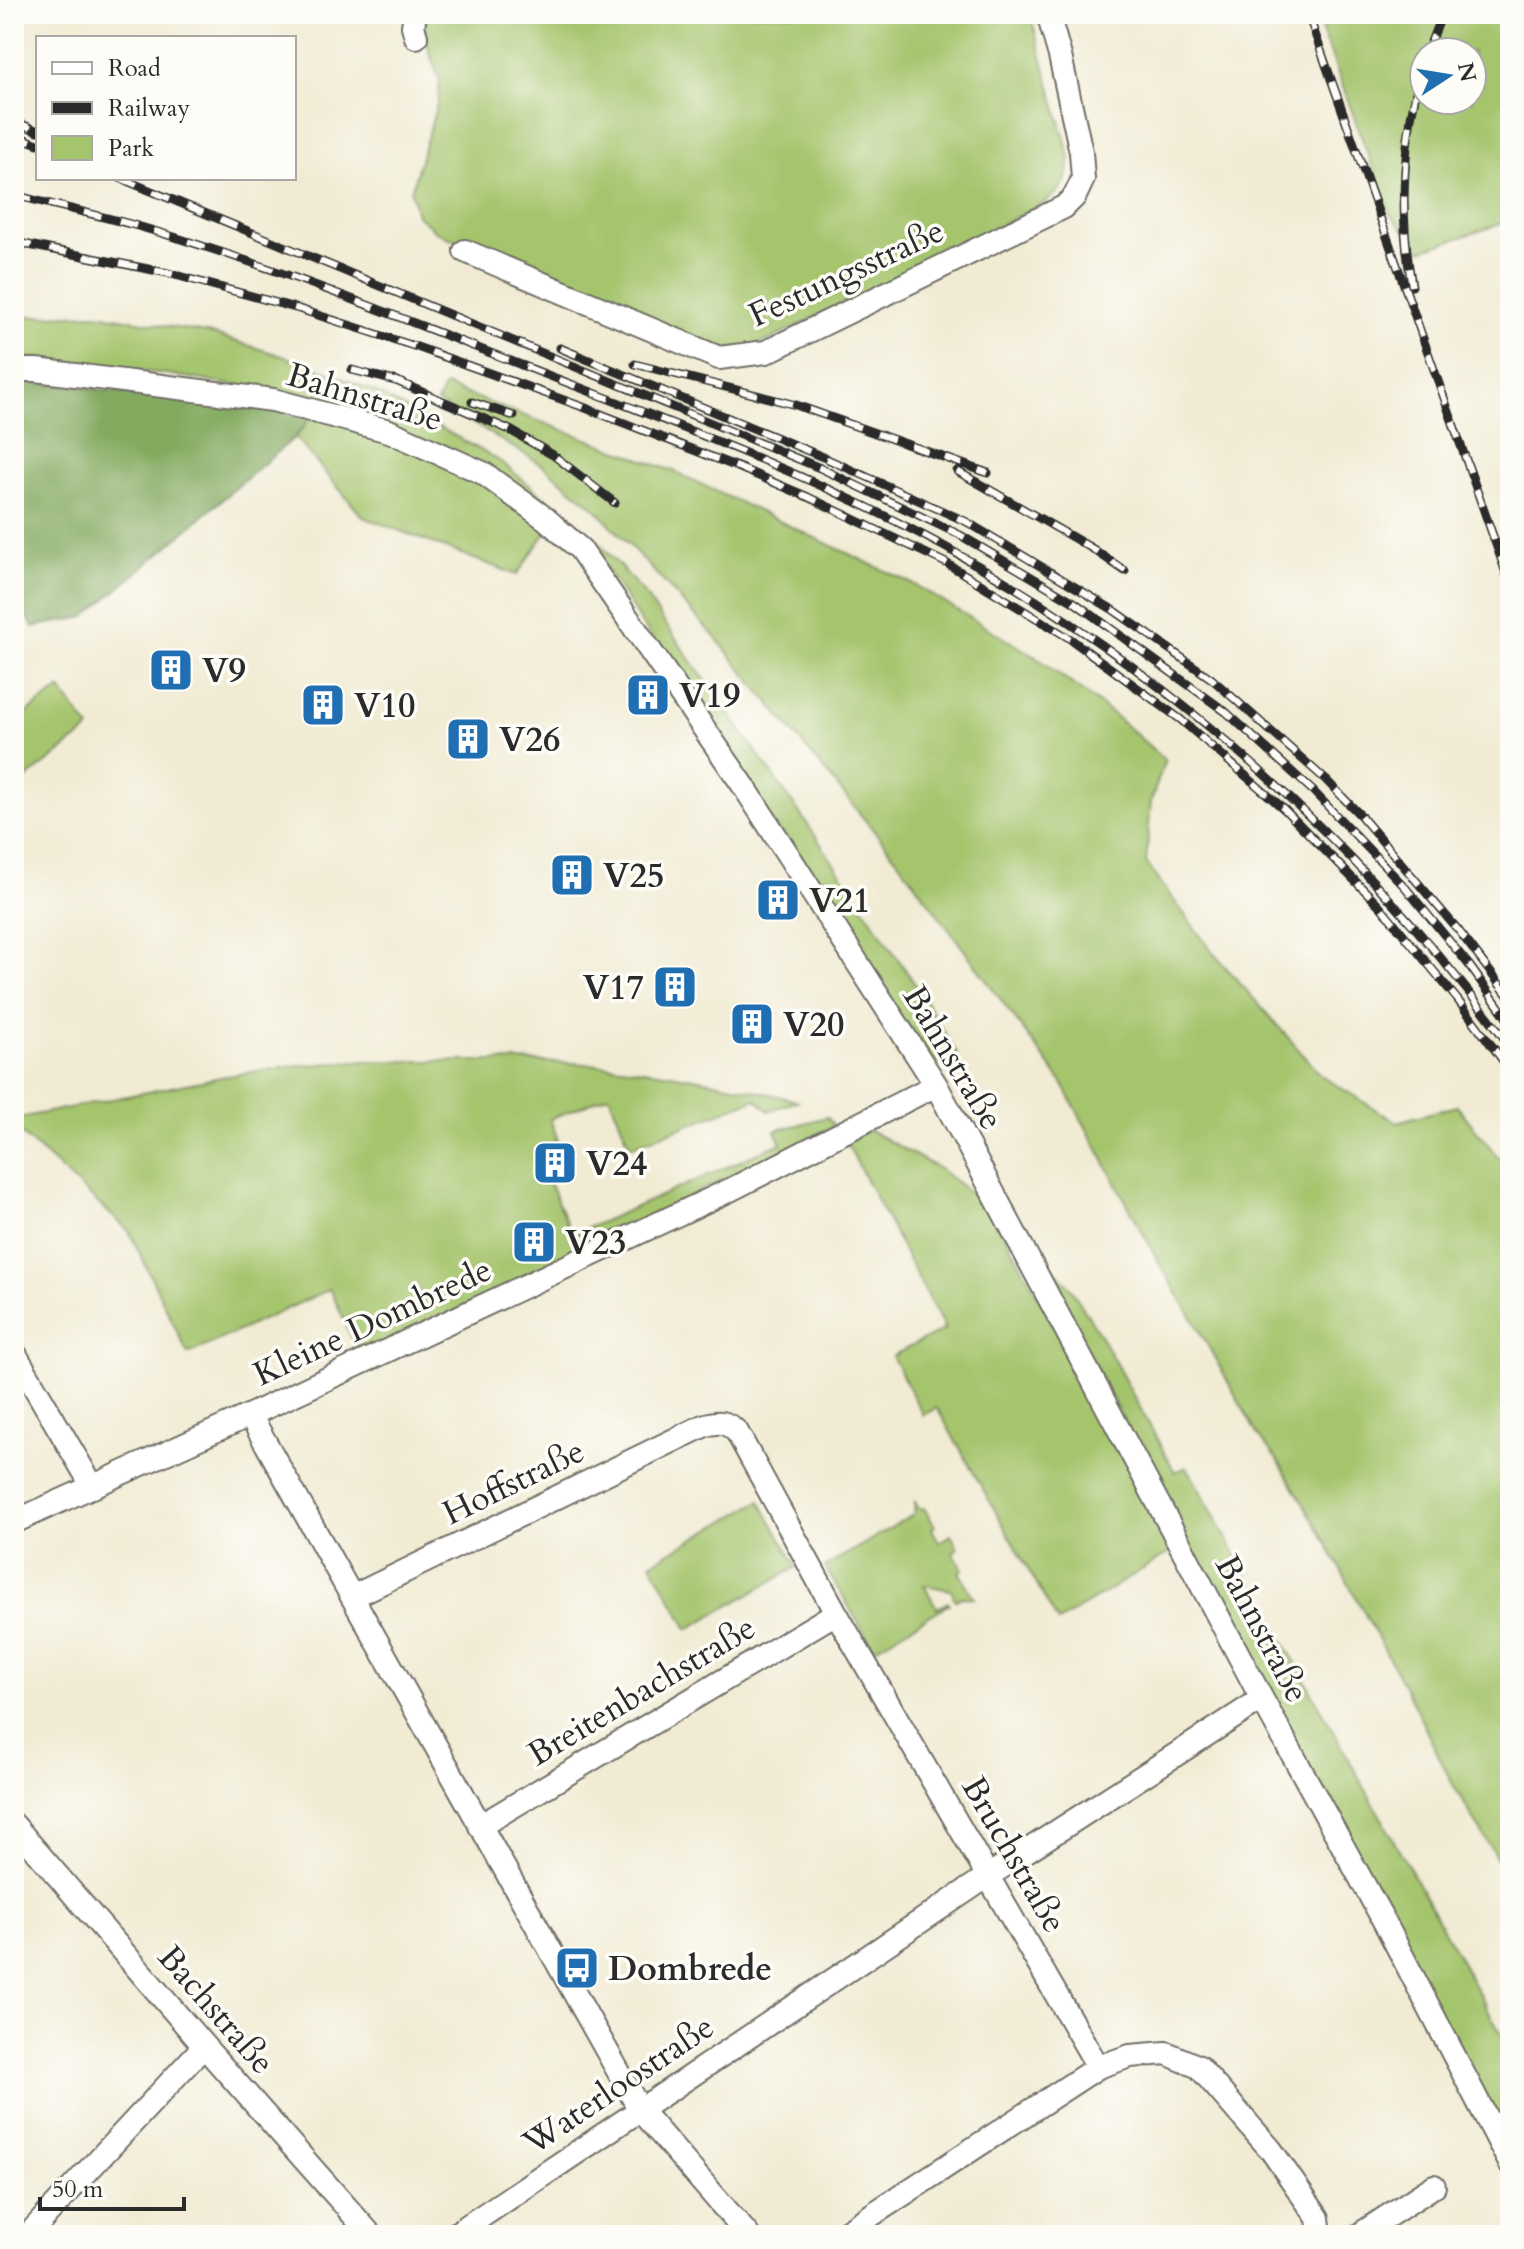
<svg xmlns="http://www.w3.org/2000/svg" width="1524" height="2249" font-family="Cardo,serif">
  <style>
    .green { fill: #a5c56d; stroke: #68784c; stroke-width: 2; fill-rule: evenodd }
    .forest { fill: #84aa60; stroke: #586a46; stroke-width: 2 }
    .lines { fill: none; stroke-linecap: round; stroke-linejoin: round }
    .street-casing { stroke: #706e66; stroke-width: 26 }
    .street { stroke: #fff; stroke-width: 22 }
    .rail-casing { stroke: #2b2b2b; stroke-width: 9 }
    .rail { stroke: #fdfcf7; stroke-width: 6; stroke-dasharray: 18; stroke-linecap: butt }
    .labels { text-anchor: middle; stroke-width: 7; stroke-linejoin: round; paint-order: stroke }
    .street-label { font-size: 34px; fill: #2b2b2b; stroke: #fdfcf7 }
    .poi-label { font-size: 34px; font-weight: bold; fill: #2b2b2b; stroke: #fdfcf7; text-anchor: start }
  </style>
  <rect width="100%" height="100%" fill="#fdfcf7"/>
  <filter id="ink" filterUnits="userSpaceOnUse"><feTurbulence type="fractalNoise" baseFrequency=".0125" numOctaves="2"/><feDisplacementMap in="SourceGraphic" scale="16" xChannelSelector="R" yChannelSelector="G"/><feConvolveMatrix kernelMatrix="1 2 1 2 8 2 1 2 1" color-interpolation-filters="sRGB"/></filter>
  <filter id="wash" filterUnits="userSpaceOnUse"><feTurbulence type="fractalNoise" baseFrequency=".006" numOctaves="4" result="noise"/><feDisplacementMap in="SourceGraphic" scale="32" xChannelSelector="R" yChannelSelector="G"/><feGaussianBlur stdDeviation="1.8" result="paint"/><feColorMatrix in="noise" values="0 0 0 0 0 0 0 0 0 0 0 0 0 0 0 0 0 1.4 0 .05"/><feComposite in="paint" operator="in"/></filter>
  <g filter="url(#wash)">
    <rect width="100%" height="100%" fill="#f1ebd3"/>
    <!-- green -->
    <path class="green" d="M 429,14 L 925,14 L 961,18 L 977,14 L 1030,14 L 1070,157 C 1068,182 1064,189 1043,204 L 764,343 L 730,349 L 704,348 L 438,233 L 417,215 L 411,191 L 438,101 L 440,81 L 430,54 L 424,29 Z
      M 1316,14 L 1507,14 L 1510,21 L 1510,221 L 1421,250 L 1390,214 ZM 1424,52 L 1472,52 L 1472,100 L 1424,100 Z
      M 98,314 L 212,334 L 311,365 L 375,392 L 497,459 L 593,536 L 642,591 L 806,822 L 919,990 L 957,1054 L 933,1065 L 598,557 L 547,531 L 517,575 L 363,517 L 295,437 L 309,420 L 256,389 L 167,374 L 37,359 L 14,358 L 14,317 Z
      M 445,386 L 673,471 L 915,585 L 1036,657 L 1114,715 L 1165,760 L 1151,801 L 1146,863 L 1215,955 L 1322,1076 L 1396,1122 L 1457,1106 L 1498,1157 L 1510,1159 L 1510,1880 L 1451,1781 L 1408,1693 L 1322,1535 L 1279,1462 L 1257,1434 L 1197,1326 L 1161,1266 L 1061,1081 L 897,859 L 716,638 L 596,509 L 541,464 L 437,402 Z
      M 60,689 L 90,729 L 15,787 L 14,722 Z
      M 357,1061 C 445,1062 534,1058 621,1067 C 680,1074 740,1086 797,1101 L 769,1111 L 756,1099 L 630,1147 L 609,1095 L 550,1119 L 558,1140 L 535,1151 L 572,1235 L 781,1143 L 775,1131 L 827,1117 L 834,1126 L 361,1357 L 330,1289 L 188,1354 L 129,1231 L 14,1127 L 14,1119 L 221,1077 L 285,1067 Z
      M 869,1130 L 938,1168 L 973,1195 L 999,1224 L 1175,1549 L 1058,1622 L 937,1408 L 923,1415 L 892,1356 L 945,1329 L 846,1142 Z
      M 1033,1247 L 1070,1287 L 1098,1331 L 1175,1472 L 1187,1467 L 1510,2050 L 1510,2162 Z
      M 760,1501 L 797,1567 L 688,1629 L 651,1563 Z
      M 915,1502 L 920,1510 L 924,1508 L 935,1526 L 932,1529 L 939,1542 L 951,1535 L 958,1548 L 953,1552 L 963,1569 L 959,1572 L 974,1598 L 962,1597 L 955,1600 L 951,1590 L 924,1585 L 937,1608 L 948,1602 L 949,1604 L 874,1649 L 825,1567 L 914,1514 Z"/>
    <!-- forest -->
    <path class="forest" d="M 14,380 L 266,408 L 309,420 L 295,437 L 85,617 L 33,627 L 14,594 Z"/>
  </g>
  <g filter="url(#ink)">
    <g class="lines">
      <!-- street casing -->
      <g class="street-casing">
        <path id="street" d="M 415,14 L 413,26 L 416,37
          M 465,251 L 719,358 L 766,352 L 1064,207 L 1075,196 L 1083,179 L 1081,152 L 1060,56 L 1048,14
          M 14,370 L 36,370 L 273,400 L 389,431 L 483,473 L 546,519 L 580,549 L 743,785 L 936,1085 L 1262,1699 L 1384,1921 L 1510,2163
          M 14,1352 L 93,1487
          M 250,1415 L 640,2110 L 748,2235
          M 14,1522 L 250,1415 L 732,1189 L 936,1085
          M 352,1597 L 703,1426 C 718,1421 726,1421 737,1432 L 836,1613 L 1098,2067
          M 14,1825 L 204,2046 L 371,2235
          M 480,1826 L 836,1613
          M 28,2235 L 204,2046
          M 454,2235 L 988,1876 L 1262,1699
          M 841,2235 L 1098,2067 L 1130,2056 L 1166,2053 L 1199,2067 L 1271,2150 L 1318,2218 L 1320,2235
          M 1359,2235 L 1434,2186"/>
      </g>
      <!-- street -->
      <use href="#street" class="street"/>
      <!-- rail casing -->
      <g class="rail-casing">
        <path id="rail" d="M 1308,14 L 1510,584
          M 1427,52 L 1442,14
          M 14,121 L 38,131
          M 14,135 L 38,144
          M 120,178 L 820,468 L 960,535 L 1074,602 L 1226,712 L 1313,791 L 1405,887 L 1469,965 L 1510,1022
          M 14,195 C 54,205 94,214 134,225 C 267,263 395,316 524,366 C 666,421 811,474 945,547 C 1168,669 1359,842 1510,1046
          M 14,242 L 168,273 L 299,309 L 417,347 L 583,407 L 740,468 L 808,497 L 946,563 L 1069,638 L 1180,719 L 1284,809 L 1380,906 L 1457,999 L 1510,1070
          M 1412,286 C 1398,211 1403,133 1424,61
          M 560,348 L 823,457 L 967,522 L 1115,611 L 1212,679 L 1326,780 L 1360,815 L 1459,931 L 1510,998
          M 635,364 L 796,405 L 988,473
          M 352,370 L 403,383
          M 394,380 L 510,430 L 553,455 L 615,503
          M 472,402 L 514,416
          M 957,471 L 1093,549 L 1125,571"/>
      </g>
      <!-- rail -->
      <use href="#rail" class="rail"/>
    </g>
  </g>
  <!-- icons -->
  <defs>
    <g id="building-square" transform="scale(2.3)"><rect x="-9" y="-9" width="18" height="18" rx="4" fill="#1f6fb2" stroke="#fdfcf7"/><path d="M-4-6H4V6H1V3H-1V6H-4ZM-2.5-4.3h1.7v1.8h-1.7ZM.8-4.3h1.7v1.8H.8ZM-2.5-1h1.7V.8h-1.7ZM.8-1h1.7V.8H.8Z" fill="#fff"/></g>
    <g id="bus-square" transform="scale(2.3)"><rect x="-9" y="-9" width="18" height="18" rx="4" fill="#1f6fb2" stroke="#fdfcf7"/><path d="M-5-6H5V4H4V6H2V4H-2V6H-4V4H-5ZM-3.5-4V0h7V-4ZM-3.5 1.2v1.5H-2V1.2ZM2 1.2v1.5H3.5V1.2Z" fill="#fff"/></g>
  </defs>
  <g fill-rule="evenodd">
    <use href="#building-square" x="171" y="670"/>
    <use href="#building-square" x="648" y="695"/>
    <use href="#building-square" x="323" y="705"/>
    <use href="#building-square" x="468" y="739"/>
    <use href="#building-square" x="572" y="875"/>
    <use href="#building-square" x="778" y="900"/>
    <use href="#building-square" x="675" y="987"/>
    <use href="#building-square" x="752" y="1024"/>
    <use href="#building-square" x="555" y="1163"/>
    <use href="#building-square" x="534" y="1242"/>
    <use href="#bus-square" x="577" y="1968"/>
  </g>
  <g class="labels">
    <!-- street labels -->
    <g class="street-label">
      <text transform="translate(846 272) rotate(-25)" y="12">Festungsstraße</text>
      <text transform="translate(365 396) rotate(17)" y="12">Bahnstraße</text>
      <text transform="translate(954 1057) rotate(59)" y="12">Bahnstraße</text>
      <text transform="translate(372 1321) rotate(-25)" y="12">Kleine Dombrede</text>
      <text transform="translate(513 1481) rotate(-26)" y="12">Hoffstraße</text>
      <text transform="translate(1263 1628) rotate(62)" y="12">Bahnstraße</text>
      <text transform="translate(641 1690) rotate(-31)" y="12">Breitenbachstraße</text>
      <text transform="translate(1015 1854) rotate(60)" y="12">Bruchstraße</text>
      <text transform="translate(217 2009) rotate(49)" y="12">Bachstraße</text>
      <text transform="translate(618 2084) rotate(-34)" y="12">Waterloostraße</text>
    </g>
    <!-- poi labels -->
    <g class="poi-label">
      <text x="202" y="682">V9</text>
      <text x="679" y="707">V19</text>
      <text x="354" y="717">V10</text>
      <text x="499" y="751">V26</text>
      <text x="603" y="887">V25</text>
      <text x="809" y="912">V21</text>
      <text x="644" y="999" text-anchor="end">V17</text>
      <text x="783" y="1036">V20</text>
      <text x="586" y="1175">V24</text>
      <text x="565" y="1254">V23</text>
      <text x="608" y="1980">Dombrede</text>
    </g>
  </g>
  <!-- margin -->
  <rect width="1524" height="2249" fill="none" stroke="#fdfcf7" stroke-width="48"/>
  <!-- legend -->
  <rect x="36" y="36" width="260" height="144" fill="#fdfcf7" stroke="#a9a8a5" stroke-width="2"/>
  <rect x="52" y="62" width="40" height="12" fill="#ffffff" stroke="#a9a8a5" stroke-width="2"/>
  <text x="108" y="76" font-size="24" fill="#2b2b2b">Road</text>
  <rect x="52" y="102" width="40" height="12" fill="#2b2b2b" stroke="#a9a8a5" stroke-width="2"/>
  <text x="108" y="116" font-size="24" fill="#2b2b2b">Railway</text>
  <rect x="52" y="136" width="40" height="24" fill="#a5c56d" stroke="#a9a8a5" stroke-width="2"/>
  <text x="108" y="156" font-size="24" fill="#2b2b2b">Park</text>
  <!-- north arrow -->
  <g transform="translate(1448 76) rotate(78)"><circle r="38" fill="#fdfcf7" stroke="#a9a8a5" stroke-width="2"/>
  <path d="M0-6L14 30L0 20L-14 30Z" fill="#1f6fb2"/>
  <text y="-12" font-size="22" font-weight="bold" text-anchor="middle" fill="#2b2b2b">N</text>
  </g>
  <!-- scale -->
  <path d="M40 2197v12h144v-12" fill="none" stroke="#2b2b2b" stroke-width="4"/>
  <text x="52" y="2197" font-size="24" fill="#2b2b2b" stroke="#fdfcf7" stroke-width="6" paint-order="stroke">50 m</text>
</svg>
